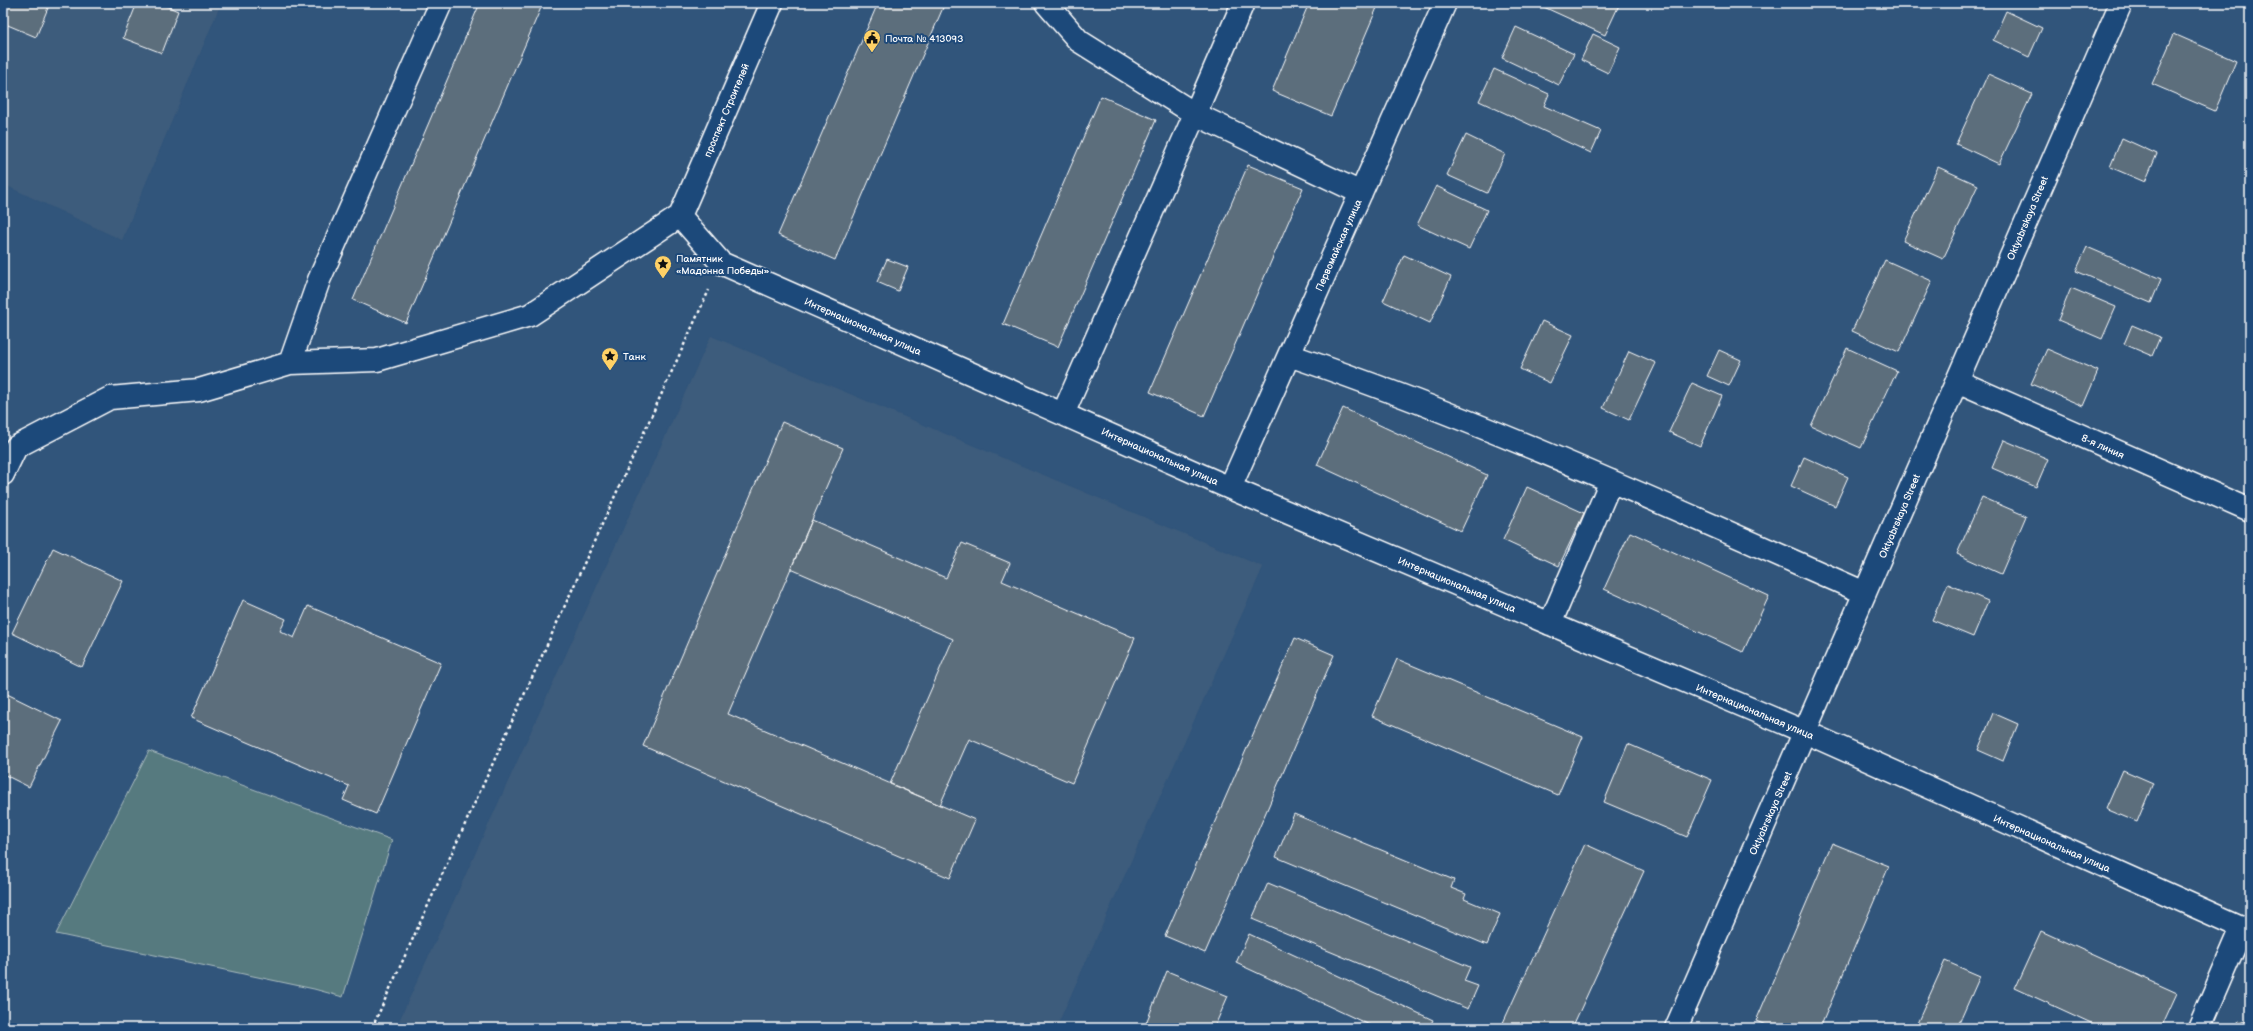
<svg xmlns="http://www.w3.org/2000/svg" width="2253" height="1031" font-family="'Balsamiq Sans',sans-serif">
  <style>
    .built { fill: #3e5c7b }
    .green { fill: #567a7f; stroke: #aabcbf }
    .building { fill: #5b6e7c; stroke: #fff }
    .lines { fill: none; stroke-linecap: round; stroke-linejoin: round }
    .minor-casing { stroke: #fff; stroke-width: 25 }
    .path { stroke: #fff; stroke-width: 2.5; stroke-dasharray: 3 3; stroke-linecap: butt }
    .minor { stroke: #1f4a7a; stroke-width: 22 }
    .labels { text-anchor: middle; stroke-width: 4; stroke-linejoin: round; paint-order: stroke }
    .poi-label { font-size: 10px; fill: #fff; stroke: #1f4a7a; text-anchor: start }
    .street-label { font-size: 10px; fill: #fff; stroke: #1f4a7a }
  </style>
  <rect width="100%" height="100%" fill="#31557b"/>
  <filter id="ink" filterUnits="userSpaceOnUse"><feTurbulence type="fractalNoise" baseFrequency=".025" numOctaves="2"/><feDisplacementMap in="SourceGraphic" scale="8" xChannelSelector="R" yChannelSelector="G"/><feConvolveMatrix kernelMatrix="1 2 1 2 8 2 1 2 1" color-interpolation-filters="sRGB"/></filter>
  <g filter="url(#ink)">
    <!-- built -->
    <path class="built" d="M 3,3 L 221,3 L 122,240 L 3,184 Z
      M 711,336 L 1263,567 L 1056,1028 L 396,1028 Z"/>
    <!-- green -->
    <path class="green" d="M 149,751 L 392,840 L 343,997 L 314,989 L 56,934 Z"/>
    <!-- building -->
    <path class="building" d="M 3,3 L 50,3 L 36,37 L 3,23 Z
      M 137,3 L 159,3 L 178,11 L 162,53 L 123,38 Z
      M 480,3 L 543,3 L 406,323 L 353,300 Z
      M 878,3 L 945,3 L 835,260 L 778,235 Z
      M 1309,3 L 1379,3 L 1331,116 L 1272,91 Z
      M 1535,3 L 1620,3 L 1605,35 Z
      M 2006,11 L 2042,28 L 2029,57 L 1993,40 Z
      M 1516,27 L 1574,54 L 1559,85 L 1502,58 Z
      M 1593,34 L 1620,47 L 1608,73 L 1581,60 Z
      M 2174,34 L 2236,61 L 2215,111 L 2152,84 Z
      M 1494,69 L 1549,94 L 1544,106 L 1601,131 L 1591,153 L 1479,101 Z
      M 1988,74 L 2032,94 L 1999,164 L 1956,144 Z
      M 1101,96 L 1156,120 L 1058,347 L 1003,324 Z
      M 1466,135 L 1505,154 L 1487,193 L 1447,175 Z
      M 2122,138 L 2157,154 L 2145,182 L 2110,167 Z
      M 1248,165 L 1303,188 L 1204,416 L 1150,392 Z
      M 1938,167 L 1978,185 L 1943,259 L 1903,241 Z
      M 1436,186 L 1487,210 L 1469,249 L 1417,225 Z
      M 2087,247 L 2161,279 L 2151,303 L 2076,271 Z
      M 1404,255 L 1451,277 L 1430,323 L 1383,301 Z
      M 887,259 L 908,267 L 898,291 L 877,282 Z
      M 1885,260 L 1932,281 L 1899,352 L 1852,331 Z
      M 2071,288 L 2116,307 L 2102,339 L 2058,320 Z
      M 1542,321 L 1573,335 L 1550,383 L 1520,369 Z
      M 2132,325 L 2160,337 L 2152,356 L 2124,344 Z
      M 1847,348 L 1897,371 L 1861,448 L 1811,426 Z
      M 2047,349 L 2098,371 L 2083,406 L 2031,384 Z
      M 1719,350 L 1741,360 L 1729,386 L 1707,376 Z
      M 1629,351 L 1656,363 L 1629,420 L 1603,408 Z
      M 1692,383 L 1722,396 L 1700,446 L 1669,432 Z
      M 1343,408 L 1487,475 L 1461,531 L 1317,465 Z
      M 782,422 L 843,448 L 728,714 L 975,820 L 950,878 L 643,746 Z
      M 2004,440 L 2048,459 L 2036,487 L 1992,468 Z
      M 1804,457 L 1848,477 L 1835,506 L 1791,486 Z
      M 1527,487 L 1584,513 L 1559,566 L 1503,540 Z
      M 1982,497 L 2026,516 L 2001,574 L 1957,554 Z
      M 812,520 L 946,578 L 962,543 L 1010,563 L 1002,581 L 1135,638 L 1072,783 L 969,739 L 940,805 L 890,784 L 953,639 L 791,569 Z
      M 1630,532 L 1769,596 L 1743,652 L 1604,589 Z
      M 53,548 L 123,581 L 82,667 L 12,633 Z
      M 1948,584 L 1988,601 L 1973,637 L 1932,620 Z
      M 243,600 L 286,619 L 280,631 L 294,638 L 308,606 L 441,663 L 376,814 L 343,800 L 349,786 L 191,718 Z
      M 1295,638 L 1334,655 L 1205,953 L 1165,936 Z
      M 1397,659 L 1583,737 L 1558,795 L 1372,716 Z
      M 3,692 L 62,721 L 29,787 L 3,774 Z
      M 1993,713 L 2018,724 L 2003,761 L 1978,750 Z
      M 1628,744 L 1712,780 L 1687,837 L 1604,802 Z
      M 2123,770 L 2153,783 L 2137,822 L 2106,809 Z
      M 1294,814 L 1454,880 L 1451,888 L 1466,894 L 1464,899 L 1500,914 L 1487,945 L 1276,857 Z
      M 1832,843 L 1889,866 L 1820,1028 L 1773,1028 L 1756,1021 Z
      M 1585,844 L 1644,871 L 1572,1028 L 1509,1028 L 1502,1025 Z
      M 1268,883 L 1470,967 L 1464,981 L 1478,986 L 1468,1009 L 1252,919 Z
      M 2041,931 L 2177,993 L 2161,1028 L 2102,1028 L 2015,988 Z
      M 1249,934 L 1433,1020 L 1429,1028 L 1376,1028 L 1236,963 Z
      M 1945,961 L 1980,976 L 1957,1028 L 1915,1028 Z
      M 1167,971 L 1228,996 L 1214,1028 L 1209,1026 L 1208,1028 L 1144,1028 Z
      M 2239,1020 L 2250,1024 L 2250,1028 L 2235,1028 Z"/>
    <g class="lines">
      <!-- minor casing -->
      <g class="minor-casing">
        <path id="minor" d="M 1046,3 L 1079,41 L 1195,114 L 1063,414
          M 1243,3 L 1195,114 L 1361,193
          M 680,216 L 721,263 L 1230,488 L 1805,732 L 2250,931
          M 680,216 L 772,3
          M 1289,355 C 1486,422 1675,509 1865,593
          M 290,363 L 319,280 L 441,3
          M 1957,381 L 2250,510
          M 3,474 L 16,447 L 110,398 L 199,390 L 290,363 L 377,360 L 530,315 L 680,216
          M 1230,488 L 1445,3
          M 1550,624 L 1611,481
          M 1676,1028 L 2121,3
          M 2199,1028 L 2242,928"/>
      </g>
      <!-- path -->
      <path class="path" d="M 372,1028 L 709,290"/>
      <!-- minor -->
      <use href="#minor" class="minor"/>
    </g>
  </g>
  <!-- icons -->
  <defs>
    <g id="civic-pin" transform="scale(0.9)"><path d="M0 17L-7.5 6A9.5 9.5 0 1 1 7.5 6Z" fill="#ffd166" stroke="#1f4a7a"/><path d="M-.6-6.5H3V-4.5H.6V-3L4-1V1h2V6H-6V1h2V-1L-.6-3ZM-1.2 2.5V6h2.4V2.5Z" fill="#111"/></g>
    <g id="sight-pin" transform="scale(0.9)"><path d="M0 17L-7.5 6A9.5 9.5 0 1 1 7.5 6Z" fill="#ffd166" stroke="#1f4a7a"/><path d="M0-6L1.8-2.2L6-1.7L2.9 1.2L3.7 5.4L0 3.3L-3.7 5.4L-2.9 1.2L-6-1.7L-1.8-2.2Z" fill="#111"/></g>
  </defs>
  <g fill-rule="evenodd">
    <use href="#civic-pin" x="872" y="38"/>
    <use href="#sight-pin" x="663" y="264"/>
    <use href="#sight-pin" x="610" y="356"/>
  </g>
  <g class="labels">
    <!-- poi labels -->
    <g class="poi-label">
      <text x="885" y="42">Почта № 413093</text>
      <text x="676" y="262">Памятник<tspan x="676" dy="12">«Мадонна Победы»</tspan></text>
      <text x="623" y="360">Танк</text>
    </g>
    <!-- street labels -->
    <g class="street-label">
      <text transform="translate(726 110) rotate(-67)" y="4">проспект Строителей</text>
      <text transform="translate(2027 218) rotate(-67)" y="4">Oktyabrskaya Street</text>
      <text transform="translate(1338 245) rotate(-66)" y="4">Первомайская улица</text>
      <text transform="translate(863 326) rotate(24)" y="4">Интернациональная улица</text>
      <text transform="translate(2103 446) rotate(24)" y="4">8-я линия</text>
      <text transform="translate(1160 456) rotate(24)" y="4">Интернациональная улица</text>
      <text transform="translate(1899 516) rotate(-67)" y="4">Oktyabrskaya Street</text>
      <text transform="translate(1457 584) rotate(23)" y="4">Интернациональная улица</text>
      <text transform="translate(1755 711) rotate(23)" y="4">Интернациональная улица</text>
      <text transform="translate(1770 813) rotate(-66)" y="4">Oktyabrskaya Street</text>
      <text transform="translate(2052 843) rotate(24)" y="4">Интернациональная улица</text>
    </g>
  </g>
  <!-- margin -->
  <rect width="2253" height="1031" fill="none" stroke="#1f4a7a" stroke-width="16"/>
  <rect x="8" y="8" width="2237" height="1015" fill="none" stroke="#fff" stroke-width="1.5" filter="url(#ink)"/>
</svg>
